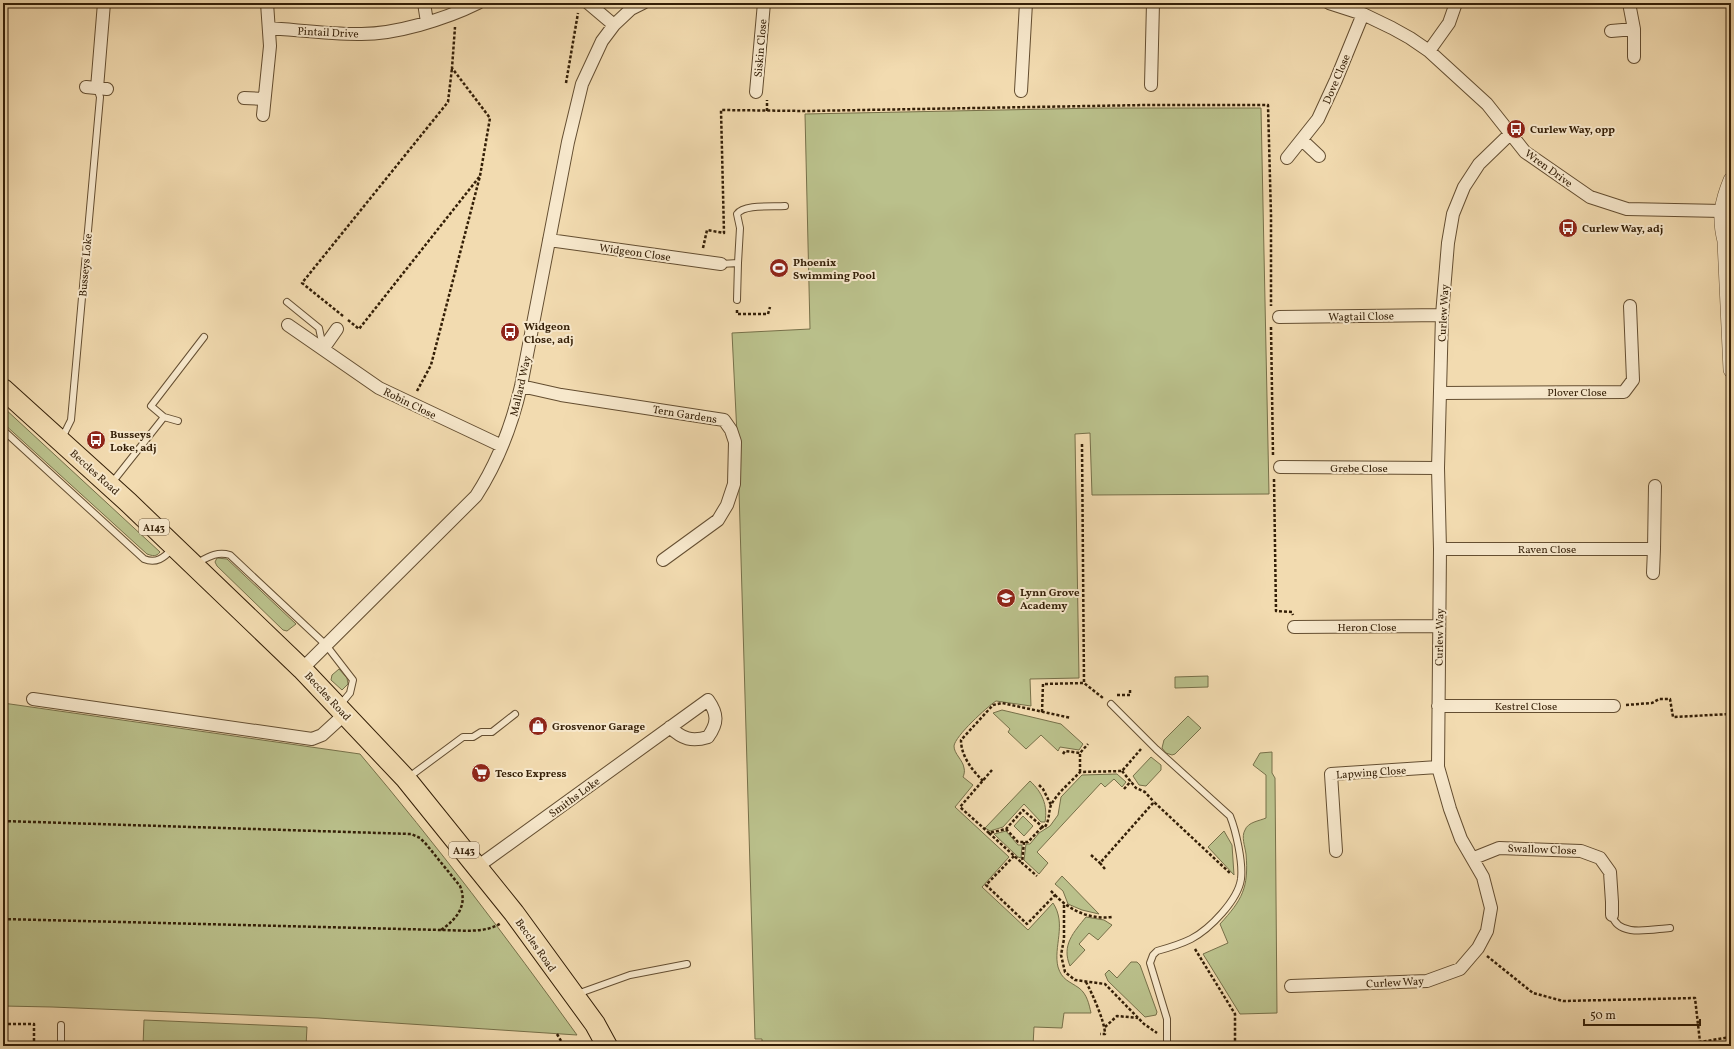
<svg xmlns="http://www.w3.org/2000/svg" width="1734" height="1049" font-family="Vollkorn,serif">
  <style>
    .green { fill: #bac08b; stroke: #777049 }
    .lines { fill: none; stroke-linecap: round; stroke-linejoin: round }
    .service-casing { stroke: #644e31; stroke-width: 8 }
    .minor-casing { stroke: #644e31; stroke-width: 14 }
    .tertiary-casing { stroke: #644e31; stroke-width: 16 }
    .trunk-casing { stroke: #341f07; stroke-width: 22 }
    .path { stroke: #341f07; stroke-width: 2.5; stroke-dasharray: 3 2; stroke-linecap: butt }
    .service { stroke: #f7e8cc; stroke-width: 6 }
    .minor { stroke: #f7e8cc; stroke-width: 12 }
    .tertiary { stroke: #f7e8cc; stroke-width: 15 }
    .trunk { stroke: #f2dbb0; stroke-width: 20 }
    .labels { text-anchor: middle; stroke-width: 4; stroke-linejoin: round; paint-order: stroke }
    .shield { fill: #f7e8cc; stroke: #6e5b42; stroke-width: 1 }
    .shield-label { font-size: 10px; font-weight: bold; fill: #341f07 }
    .street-label { font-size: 11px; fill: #341f07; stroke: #f7e8cc }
    .poi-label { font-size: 11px; font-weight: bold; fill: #341f07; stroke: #f7e8cc; text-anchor: start }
  </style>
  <rect width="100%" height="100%" fill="#f2dbb0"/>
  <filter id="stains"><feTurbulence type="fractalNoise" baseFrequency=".005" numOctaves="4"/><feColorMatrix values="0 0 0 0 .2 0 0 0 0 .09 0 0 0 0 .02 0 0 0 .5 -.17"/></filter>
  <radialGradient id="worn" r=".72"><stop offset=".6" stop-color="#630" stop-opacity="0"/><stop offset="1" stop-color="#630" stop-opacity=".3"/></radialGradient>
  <!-- green -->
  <path class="green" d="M 1099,108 L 1261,108 L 1269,494 L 1092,495 L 1090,433 L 1075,434 L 1079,678 L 1030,679 L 1031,706 L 996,701 C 987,707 955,736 954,746 C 954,754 963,760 964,768 C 965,771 964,775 963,777 L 973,785 L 955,807 L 1009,857 L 982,887 L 1028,930 L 1053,903 C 1067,924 1053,947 1058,967 C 1062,980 1069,981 1079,988 C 1087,994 1089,1004 1091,1013 L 1064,1013 L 1062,1028 L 1034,1027 L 1033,1046 L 762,1046 L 762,1039 L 755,1039 L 738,455 L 732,333 L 810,329 L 805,114 Z
    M 3,407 L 160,552 C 156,557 153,556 147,554 L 3,423 Z
    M 217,558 L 227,559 L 296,624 L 287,631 L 283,630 L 217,566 L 215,562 Z
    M 339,669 L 347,678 L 348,684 L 342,690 L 331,680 L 332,675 Z
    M 1208,676 L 1208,687 L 1175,688 L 1175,677 Z
    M 3,703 L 360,754 C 436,844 508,939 577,1035 L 318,1018 L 52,1007 L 3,1006 Z
    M 1002,710 L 1061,724 L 1083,744 L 1079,750 L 1060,747 L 1058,751 L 1041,735 L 1026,749 L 1008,732 L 1010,729 L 993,713 Z
    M 1188,716 L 1201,728 L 1175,754 L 1172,755 L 1166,753 L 1162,748 L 1164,740 Z
    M 1272,752 L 1272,773 L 1275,778 L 1277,1013 L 1240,1014 L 1203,954 L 1228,943 L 1220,924 C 1242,900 1249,888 1246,854 C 1245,846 1241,837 1245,830 C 1248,822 1259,821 1266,818 L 1266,775 L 1253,765 L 1260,753 Z
    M 1151,757 L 1161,765 L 1161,770 L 1146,786 L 1139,785 L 1133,776 Z
    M 1117,774 L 1126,782 L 1122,787 L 1114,779 L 1105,787 L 1101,783 L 1037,852 L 1048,863 L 1039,874 L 1024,860 L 1026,844 L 1030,844 L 1039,833 L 1050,826 L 1058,815 L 1061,797 L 1082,775 Z
    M 1030,781 C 1042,792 1048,805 1045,822 L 1041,822 L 1024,804 L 1003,827 L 990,831 L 985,828 Z
    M 1023,816 L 1033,826 L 1024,836 L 1014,826 Z
    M 1006,831 L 1018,845 L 1022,845 L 1021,858 L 1018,857 L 994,834 Z
    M 1224,831 L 1232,845 L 1234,875 L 1208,847 Z
    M 1062,876 L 1099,914 L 1082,910 L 1068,904 L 1063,891 L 1055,884 Z
    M 1086,917 L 1104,920 L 1112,925 L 1098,940 L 1089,933 L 1079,944 L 1085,950 L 1070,966 C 1061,945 1074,932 1086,917 Z
    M 1131,962 L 1137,962 L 1140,965 L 1157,1012 L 1156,1015 L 1145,1017 L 1108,981 L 1105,974 L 1109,970 L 1117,978 Z
    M 144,1020 L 307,1027 L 306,1046 L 143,1046 Z"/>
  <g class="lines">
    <!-- service casing -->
    <g class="service-casing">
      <path id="service" d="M 721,264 L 738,263 L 740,228 L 737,214 C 744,204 773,207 785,206
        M 737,300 L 738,263
        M 287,302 L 319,328 L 323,347
        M 164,417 L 178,421
        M 3,430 L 144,559 C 156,564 164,558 172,549
        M 62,438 L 71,420 L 100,97 L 97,88
        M 111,484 L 164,417 L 151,406 L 204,337
        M 197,563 C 208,557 217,551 230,555 L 326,645 L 353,680 L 350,693 L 340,705
        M 1111,704 L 1156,749 L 1230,816 C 1236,831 1243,862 1241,879 C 1238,900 1210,929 1191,939 C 1181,944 1168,948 1157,951 L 1153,955 L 1150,963 L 1167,1019 L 1167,1046
        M 409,777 L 463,737 L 473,737 L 481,732 L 492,732 L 515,714
        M 1612,915 C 1618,938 1652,929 1670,928
        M 577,994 L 630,975 L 687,964
        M 61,1046 L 61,1025"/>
    </g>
    <!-- minor casing -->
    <g class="minor-casing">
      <path id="minor" d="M 424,3 L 427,22
        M 588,3 L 614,25
        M 1329,3 L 1363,14 L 1392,28 L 1410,38 L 1429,51 L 1487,104 L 1525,152 L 1590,197 L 1627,209 L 1722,211
        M 1629,3 L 1634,29 L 1634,57
        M 269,28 C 298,30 328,34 358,34 C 394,35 446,19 478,3
        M 1611,31 L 1634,29
        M 1429,51 L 1449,23 L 1456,3
        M 1151,85 L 1153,3
        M 86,87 L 107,89
        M 97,88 L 104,3
        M 1021,91 L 1026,3
        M 756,92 L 764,3
        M 244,98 L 264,99
        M 263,115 L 270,46 L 267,3
        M 1302,140 L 1319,156
        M 1287,158 L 1318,119 L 1336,80 L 1363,14
        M 549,240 L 721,264
        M 1279,317 L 1442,315
        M 288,325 L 379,388 L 502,446
        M 323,349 L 337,329
        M 521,386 L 561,395 L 724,420 L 731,430 L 735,442 L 734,484 L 727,505 L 718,520 L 663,560
        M 1441,393 L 1624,392 L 1633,380 L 1630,306
        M 1280,467 L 1438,468
        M 1440,549 L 1654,549 L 1655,486
        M 1653,573 L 1654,549
        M 1294,627 L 1439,626
        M 302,669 L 476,496 C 498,462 512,425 521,386 L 568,142 L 582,84 L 602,41 L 614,25 L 631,9 L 643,3
        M 33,699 L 312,739 L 322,735 L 345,714
        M 1438,706 L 1614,706
        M 1336,851 L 1331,774 L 1438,767
        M 1474,858 L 1499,848 L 1581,851 L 1600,858 L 1610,872 L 1612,902 L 1612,915
        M 477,867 L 708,700 C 718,714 718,723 708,737 C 692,742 682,739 670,727
        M 1291,986 L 1427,981 L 1460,969 L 1478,948 L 1487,931 L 1491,908 L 1483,877 L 1461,839 L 1450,809 L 1438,767 L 1440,549 L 1438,468 L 1442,315 L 1448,243 L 1453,214 L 1464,187 L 1479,164 L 1511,133"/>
    </g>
    <!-- tertiary casing -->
    <g class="tertiary-casing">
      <path id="tertiary" d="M 1731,180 C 1722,202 1719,217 1725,241 L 1731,370"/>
    </g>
    <!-- trunk casing -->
    <g class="trunk-casing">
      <path id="trunk" d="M 3,389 L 129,503 L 302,669 L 406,779 L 514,913 L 595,1024 L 607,1046"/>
    </g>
    <!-- path -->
    <path class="path" d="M 566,83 L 578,13
      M 767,111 L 767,100
      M 703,248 L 707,230 L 724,233 L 721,110 L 806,111 L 1145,105 L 1268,105 L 1271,215 L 1271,306
      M 737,310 L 737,314 L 768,314 L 770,307
      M 343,316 L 302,283 L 448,102 L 452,68
      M 348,320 L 359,329 L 480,176
      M 1271,327 L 1273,456
      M 417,391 L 431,365 L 480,176 L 490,118 L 452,68 L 455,27
      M 1082,444 L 1084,683 L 1103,698
      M 1274,479 L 1276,611 L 1292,612 L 1293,615
      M 1117,695 L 1130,695 L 1130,689
      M 1626,705 L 1652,703 L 1659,699 L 1670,699 L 1673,717 L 1731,714
      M 1042,712 L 1043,684 L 1084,683
      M 1063,754 L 1065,751 L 1080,753
      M 992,770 L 960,807 L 989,833 L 1006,829 L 1023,810 L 1044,828 C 1050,821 1048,813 1051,805 C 1057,793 1071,782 1080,772 L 1122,771 L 1141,749
      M 1122,771 L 1136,788 L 1145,792 L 1154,802
      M 1080,772 L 1080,753 L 1088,744
      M 983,781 C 972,770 961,756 961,740 L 993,705 L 1002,703 L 1071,718
      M 1039,785 L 1043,789 L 1051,805
      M 1124,789 L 1131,781
      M 3,821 L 411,834 L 420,838 L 426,844 L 460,886 C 468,905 457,919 441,930
      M 1006,829 L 1018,842 L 1028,842 L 1042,827
      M 989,833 L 1022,863
      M 1024,842 L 1022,863 L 1037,876
      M 1091,855 L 1100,863
      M 1014,856 L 986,885 L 1027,924 L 1055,895 L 1050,890
      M 1105,869 L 1100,863 L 1154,802 L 1231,874
      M 1055,895 C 1069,910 1090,920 1112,917
      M 1064,905 L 1064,939 L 1061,955 L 1065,972 L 1075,980 L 1105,984 L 1144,1024 L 1157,1033
      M 3,919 L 441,930 C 460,930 485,934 501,923
      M 1195,949 L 1235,1014 L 1235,1042
      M 1487,956 L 1533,993 L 1563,1001 L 1695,998 L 1700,1042 L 1731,1037
      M 1086,982 C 1092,993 1105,1022 1105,1034 L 1100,1034
      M 3,1024 L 34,1024 L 34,1046
      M 1105,1027 L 1117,1016 L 1138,1018
      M 557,1034 L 564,1046"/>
    <!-- service -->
    <use href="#service" class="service"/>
    <!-- minor -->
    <use href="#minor" class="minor"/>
    <!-- tertiary -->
    <use href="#tertiary" class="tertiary"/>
    <!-- trunk -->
    <use href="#trunk" class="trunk"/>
  </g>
  <!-- icons -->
  <defs>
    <g id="bus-disc" transform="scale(1)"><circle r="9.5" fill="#8f2418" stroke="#f7e8cc"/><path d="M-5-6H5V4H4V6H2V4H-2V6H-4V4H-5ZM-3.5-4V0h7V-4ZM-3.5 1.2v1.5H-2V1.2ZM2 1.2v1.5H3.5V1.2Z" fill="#fff"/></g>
    <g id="stadium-disc" transform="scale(1)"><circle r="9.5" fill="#8f2418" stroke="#f7e8cc"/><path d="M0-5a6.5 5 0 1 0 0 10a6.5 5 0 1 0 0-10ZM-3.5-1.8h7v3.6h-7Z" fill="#fff"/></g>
    <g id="school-disc" transform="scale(1)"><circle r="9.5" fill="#8f2418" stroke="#f7e8cc"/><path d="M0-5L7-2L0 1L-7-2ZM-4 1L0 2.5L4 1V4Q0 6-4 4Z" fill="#fff"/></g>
    <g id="shop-disc" transform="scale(1)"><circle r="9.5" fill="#8f2418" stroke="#f7e8cc"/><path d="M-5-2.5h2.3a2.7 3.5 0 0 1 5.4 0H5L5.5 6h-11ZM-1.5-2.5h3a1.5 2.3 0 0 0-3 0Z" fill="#fff"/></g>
    <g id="supermarket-disc" transform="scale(1)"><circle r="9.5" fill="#8f2418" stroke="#f7e8cc"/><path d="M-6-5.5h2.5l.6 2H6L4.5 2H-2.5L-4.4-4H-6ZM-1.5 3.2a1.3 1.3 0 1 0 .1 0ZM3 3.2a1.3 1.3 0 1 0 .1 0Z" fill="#fff"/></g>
  </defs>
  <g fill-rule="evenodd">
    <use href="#bus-disc" x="1516" y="129"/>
    <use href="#bus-disc" x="1568" y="228"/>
    <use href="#stadium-disc" x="779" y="268"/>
    <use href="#bus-disc" x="510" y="332"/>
    <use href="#bus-disc" x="96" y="440"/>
    <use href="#school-disc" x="1006" y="598"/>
    <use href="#shop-disc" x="538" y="726"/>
    <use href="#supermarket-disc" x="481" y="773"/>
  </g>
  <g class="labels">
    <!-- shield labels -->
    <g class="shield">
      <rect x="139" y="519" width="30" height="16" rx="3"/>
      <rect x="449" y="842" width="30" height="16" rx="3"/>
    </g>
    <g class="shield-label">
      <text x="154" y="531">A143</text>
      <text x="464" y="854">A143</text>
    </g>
    <!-- street labels -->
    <g class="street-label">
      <text transform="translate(328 32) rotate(3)" y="4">Pintail Drive</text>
      <text transform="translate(760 48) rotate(-85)" y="4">Siskin Close</text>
      <text transform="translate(1336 79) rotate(-67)" y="4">Dove Close</text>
      <text transform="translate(1549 168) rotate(36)" y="4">Wren Drive</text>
      <text transform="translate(635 252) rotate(8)" y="4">Widgeon Close</text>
      <text transform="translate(85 265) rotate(-85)" y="4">Busseys Loke</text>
      <text transform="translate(1443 313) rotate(-87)" y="4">Curlew Way</text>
      <text transform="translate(1361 316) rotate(-1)" y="4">Wagtail Close</text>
      <text transform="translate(520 386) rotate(-77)" y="4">Mallard Way</text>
      <text x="1577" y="396">Plover Close</text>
      <text transform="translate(410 403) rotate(26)" y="4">Robin Close</text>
      <text transform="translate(685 414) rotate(9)" y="4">Tern Gardens</text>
      <text x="1359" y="472">Grebe Close</text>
      <text transform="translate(95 472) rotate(42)" y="4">Beccles Road</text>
      <text x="1547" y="553">Raven Close</text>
      <text x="1367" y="631">Heron Close</text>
      <text transform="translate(1439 637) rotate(-89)" y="4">Curlew Way</text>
      <text transform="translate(328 696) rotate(47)" y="4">Beccles Road</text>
      <text x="1526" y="710">Kestrel Close</text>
      <text transform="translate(1371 772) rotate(-4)" y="4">Lapwing Close</text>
      <text transform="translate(574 797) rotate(-36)" y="4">Smiths Loke</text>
      <text transform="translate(1542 849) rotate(2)" y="4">Swallow Close</text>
      <text transform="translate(536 945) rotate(55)" y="4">Beccles Road</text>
      <text transform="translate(1395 982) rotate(-3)" y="4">Curlew Way</text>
    </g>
    <!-- poi labels -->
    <g class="poi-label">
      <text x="1530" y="133">Curlew Way, opp</text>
      <text x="1582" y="232">Curlew Way, adj</text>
      <text x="793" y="266">Phoenix<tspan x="793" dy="13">Swimming Pool</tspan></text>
      <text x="524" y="330">Widgeon<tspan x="524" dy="13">Close, adj</tspan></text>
      <text x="110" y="438">Busseys<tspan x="110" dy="13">Loke, adj</tspan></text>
      <text x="1020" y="596">Lynn Grove<tspan x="1020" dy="13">Academy</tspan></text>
      <text x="552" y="730">Grosvenor Garage</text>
      <text x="495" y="777">Tesco Express</text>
    </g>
  </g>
  <!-- margin -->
  <rect width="1734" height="1049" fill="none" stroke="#f2dbb0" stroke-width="16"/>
  <rect x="4" y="4" width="1726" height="1041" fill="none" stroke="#341f07" stroke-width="2"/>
  <rect x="8" y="8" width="1718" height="1033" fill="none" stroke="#341f07"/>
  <!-- scale -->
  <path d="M1584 1019v6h116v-6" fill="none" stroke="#341f07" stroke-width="2"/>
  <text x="1590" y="1019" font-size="12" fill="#341f07" stroke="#f7e8cc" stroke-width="3" paint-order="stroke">50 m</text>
  <rect width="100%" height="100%" filter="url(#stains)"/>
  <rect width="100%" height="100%" fill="url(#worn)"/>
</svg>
